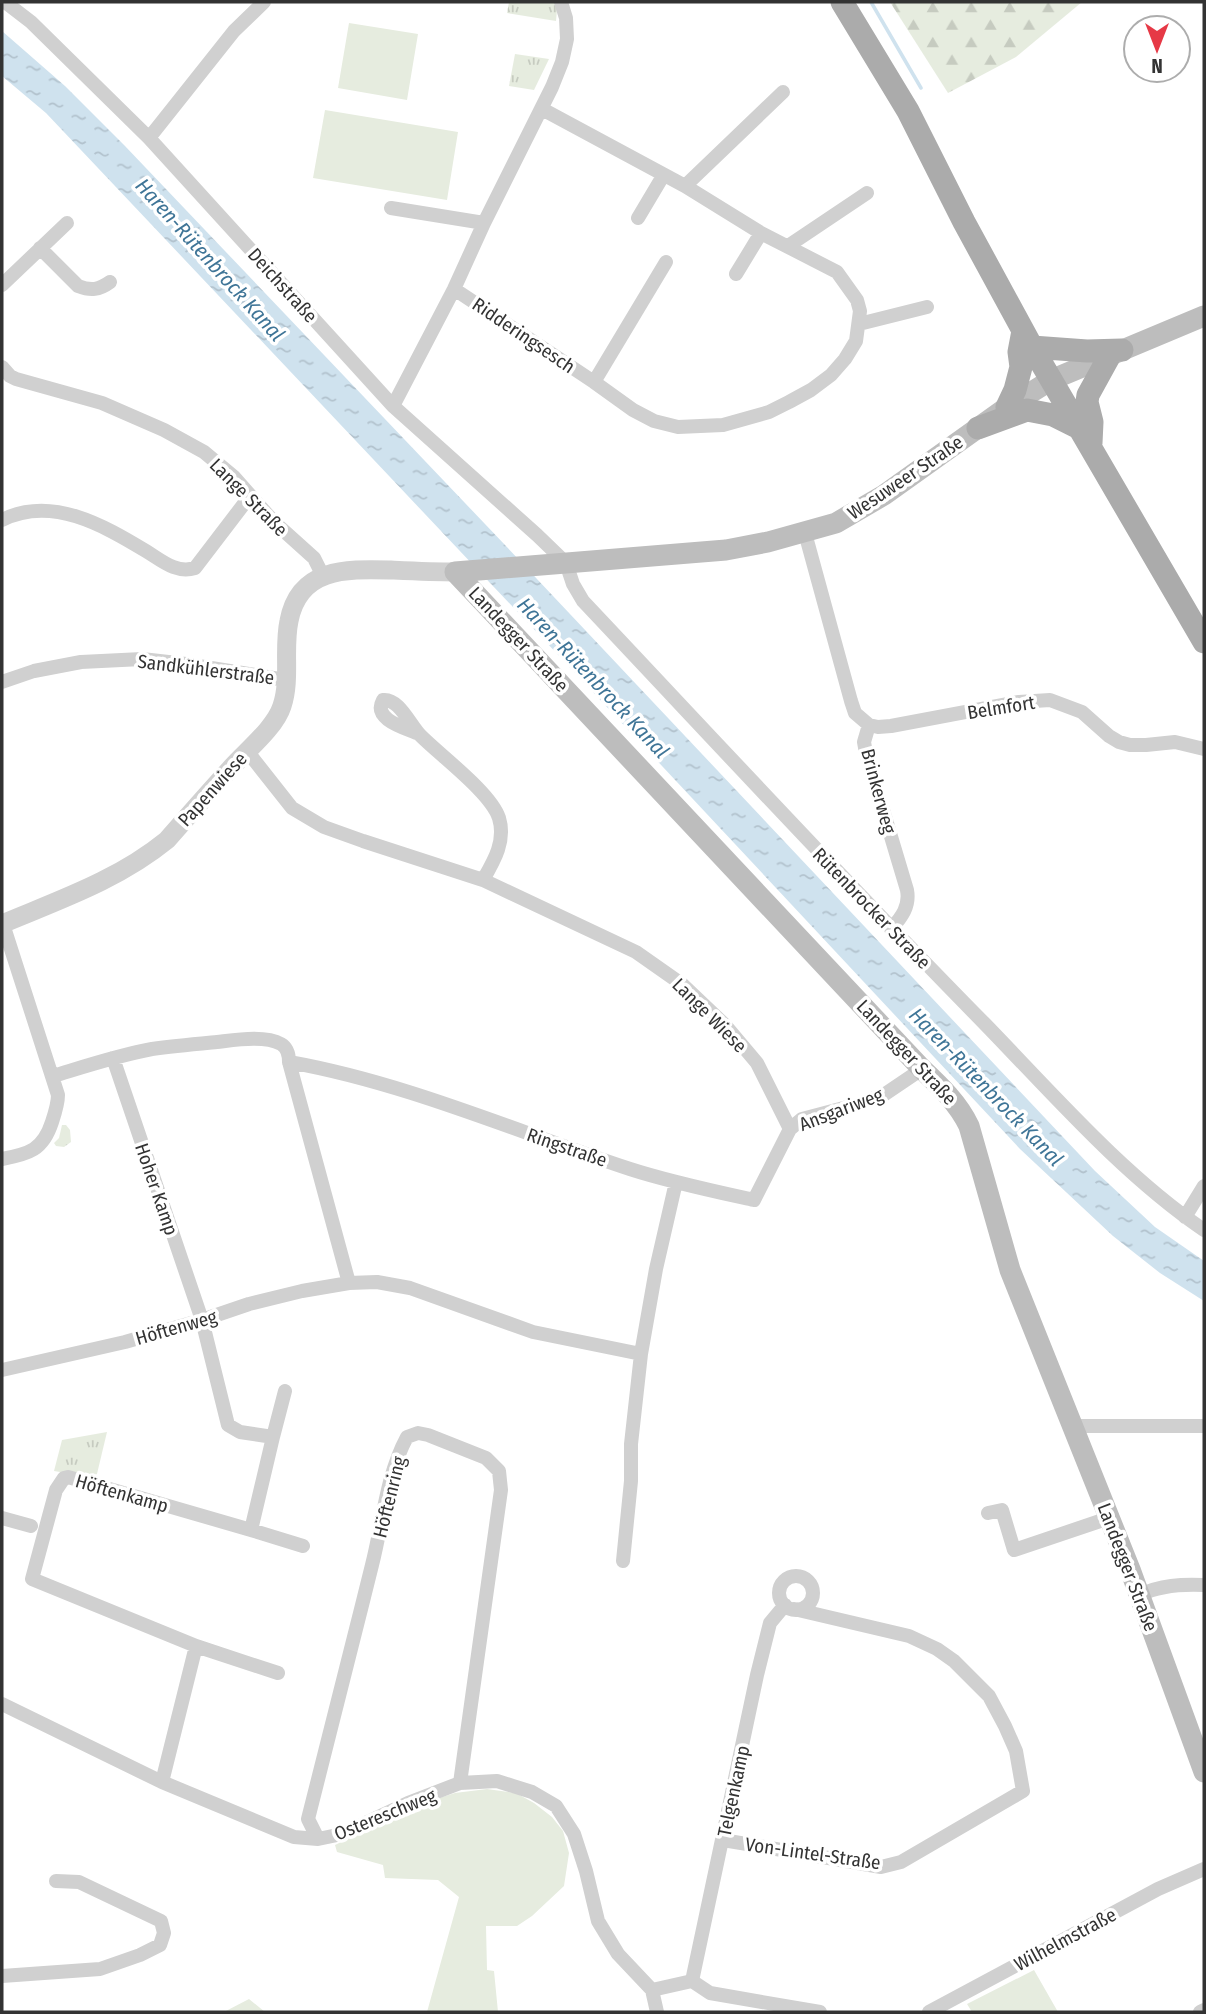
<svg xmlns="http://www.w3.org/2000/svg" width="1206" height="2014" font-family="'Fira Sans Condensed',sans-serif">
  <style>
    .green { fill: #e6ecdf }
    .forest { fill: url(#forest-firs) }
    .park { fill: url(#park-tufts) }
    .water { fill: url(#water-ripples) }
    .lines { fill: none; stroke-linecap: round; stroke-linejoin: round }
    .stream { stroke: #cfe2ee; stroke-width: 3.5 }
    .minor { stroke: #d0d0d0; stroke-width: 14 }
    .tertiary { stroke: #d0d0d0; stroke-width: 19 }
    .secondary { stroke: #bdbdbd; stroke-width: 21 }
    .primary { stroke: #ababab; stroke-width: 23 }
    .labels { text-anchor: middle; stroke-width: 7; stroke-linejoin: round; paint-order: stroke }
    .street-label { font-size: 19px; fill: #333; stroke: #fff }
    .water-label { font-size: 21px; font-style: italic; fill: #3f7597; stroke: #fff }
  </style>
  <defs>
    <pattern id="forest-firs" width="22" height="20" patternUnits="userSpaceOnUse" patternTransform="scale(1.75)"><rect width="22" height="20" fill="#e6ecdf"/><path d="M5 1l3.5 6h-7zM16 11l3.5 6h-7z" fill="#c6cbc0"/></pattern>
    <pattern id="park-tufts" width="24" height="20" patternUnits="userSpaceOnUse" patternTransform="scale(1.75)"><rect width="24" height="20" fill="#e6ecdf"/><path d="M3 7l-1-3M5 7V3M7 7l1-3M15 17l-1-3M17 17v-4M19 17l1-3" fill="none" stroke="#c6cbc0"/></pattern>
    <pattern id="water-ripples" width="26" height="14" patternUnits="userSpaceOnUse" patternTransform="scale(1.75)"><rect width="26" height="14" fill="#cfe2ee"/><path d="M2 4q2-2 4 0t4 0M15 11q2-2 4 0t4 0" fill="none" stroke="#b2c2cd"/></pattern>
  </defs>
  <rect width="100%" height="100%" fill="#fff"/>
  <!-- green -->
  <path class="green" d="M 349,23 L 418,34 L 407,100 L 338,88 Z
    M 325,110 L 458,132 L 447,200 L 313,178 Z
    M 487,1789 L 516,1793 L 534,1803 L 552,1817 L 563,1831 L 569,1853 L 564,1886 L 532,1916 L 517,1926 L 486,1926 L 487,1970 L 494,1971 L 498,2012 L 427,2012 L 459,1897 L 438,1880 L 385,1878 L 383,1865 L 337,1852 L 335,1845 L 420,1804 L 455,1793 Z
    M 1034,1970 L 1058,2012 L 972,2012 L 967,2004 Z
    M 249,1999 L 265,2012 L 224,2012 Z"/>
  <!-- forest -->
  <path class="forest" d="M 890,2 L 1082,2 L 1016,57 L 948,93 Z"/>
  <!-- park -->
  <path class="park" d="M 509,2 L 555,2 L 557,10 L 556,21 L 507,13 Z
    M 515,54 L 549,59 L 534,90 L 509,86 Z
    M 62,1125 L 66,1125 L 70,1130 L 71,1142 L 64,1147 L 56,1146 L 54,1143 L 59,1138 Z
    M 107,1432 L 96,1478 L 54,1471 L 62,1440 Z"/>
  <!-- water -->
  <path class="water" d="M 2,31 L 65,86 L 125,146 L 505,545 L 1095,1171 L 1155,1227 L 1204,1261 L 1204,1301 L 1160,1273 L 1113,1236 L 1020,1149 L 562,659 L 46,113 L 2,76 Z"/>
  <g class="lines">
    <!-- stream -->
    <path class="stream" d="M 871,2 L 921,88"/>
    <!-- minor -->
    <path class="minor" d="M 5,2 L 31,22 L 149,138 L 393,406 L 537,535 L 566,563 L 573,584 L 583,601 C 716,742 848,885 984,1023 C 1053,1094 1123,1175 1204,1230
      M 149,138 L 234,31 L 264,2
      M 685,186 L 783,92
      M 391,208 L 484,223
      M 638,218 L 663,176
      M 788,246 L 867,193
      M 40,248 L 78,286 C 91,291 99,290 110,282
      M 736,274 L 761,233
      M 2,285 L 67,223
      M 454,289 L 594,382 L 633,410 L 654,421 L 678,427 L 723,425 L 769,412 L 789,402 L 811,390 L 831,375 L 845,359 L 856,341 L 860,311 L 857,300 L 837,272 L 761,233 L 685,186 L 542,109
      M 859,324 L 927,307
      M 2,367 L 10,376 L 16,379 L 102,403 L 164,430 L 204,452 L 234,477 L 274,522 L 314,558 L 323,576
      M 594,382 L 666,262
      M 393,406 L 454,289 L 484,223 L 552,87 L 562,62 L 567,39 L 566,18 L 561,2
      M 2,520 C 51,495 103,525 146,551 C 161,560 176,574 195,568 L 250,496
      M 805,533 L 851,701 L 855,713 L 869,725 L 864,742 L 866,753 L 907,890 C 910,906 902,917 891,929
      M 2,682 L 34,671 L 81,662 L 142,659 L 186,664 L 286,680
      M 869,725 L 878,727 L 891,726 L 1019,702 L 1050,700 L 1082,712 L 1109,736 L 1119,742 L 1130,745 L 1146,745 L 1175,742 L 1204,749
      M 419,734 C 406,728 372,720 383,700 C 399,698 410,725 421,736 C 441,756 491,793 499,818 C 506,841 494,861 483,880
      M 247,751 L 292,808 L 324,827 L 363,841 L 483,880 L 636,952 L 683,985 L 725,1025 L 757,1063 L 790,1129
      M 2,921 L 58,1095 C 58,1104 55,1113 52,1122 C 43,1150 29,1154 2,1159
      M 113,1058 L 202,1320 L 228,1425 L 240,1432 L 273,1437 L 251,1530 L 68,1477 L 64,1478 L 56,1490 L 32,1579 L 196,1646 L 162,1782
      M 289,1062 L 349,1283 L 377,1282 L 410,1288 L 533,1332 L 641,1354 L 656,1269 L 676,1182
      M 53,1076 C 86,1066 119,1055 152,1049 C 174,1046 196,1044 217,1042 C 235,1040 265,1035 281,1044 C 288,1048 289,1055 289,1062 C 407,1083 517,1132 630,1169 C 670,1182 713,1191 754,1200 L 790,1129 L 802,1119 L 855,1105 L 885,1094 L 922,1069
      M 1185,1217 L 1204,1186
      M 2,1370 L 125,1342 L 202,1320 L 249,1304 L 302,1291 L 349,1283
      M 1074,1426 L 1204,1426
      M 273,1437 L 285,1391
      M 988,1513 L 1002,1510 L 1014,1550 L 1109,1518
      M 2,1518 L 31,1526
      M 251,1530 L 303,1546
      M 623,1561 L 631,1481 L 631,1444 L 641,1354
      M779 1593a17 17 0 1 1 34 0a17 17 0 1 1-34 0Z
      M 1140,1595 C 1160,1585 1182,1584 1204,1585
      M 196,1646 L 278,1673
      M 2,1704 L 162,1782 L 294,1837 L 318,1839 L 342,1834 L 408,1803 L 460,1783 L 497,1781 L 532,1792 L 556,1806 L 574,1834 L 586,1871 L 598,1921 L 618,1954 L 652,1990 L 657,2012
      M 318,1839 L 308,1819 C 329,1735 351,1650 372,1565 C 383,1522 386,1476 407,1437 L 418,1433 L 428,1435 L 486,1458 L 499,1471 L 501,1490 L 460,1783
      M 723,1840 L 881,1867 L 901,1862 L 1023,1791 L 1016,1751 L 1005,1726 L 989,1696 L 954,1661 L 937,1649 L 909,1636 L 794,1609
      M 2,1976 L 100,1969 L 140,1955 L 160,1945 L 164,1933 L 161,1921 L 79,1882 L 56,1881
      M 692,1981 L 757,1675 L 770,1623 L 785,1605
      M 652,1990 L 692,1981 L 710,1993 L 820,2012
      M 929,2012 L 1158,1889 L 1204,1869
      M 1200,2012 L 1204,2010"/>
    <!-- tertiary -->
    <path class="tertiary" d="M 2,924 C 59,900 118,880 167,840 C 188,816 209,792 231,768 C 246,751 275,728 282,706 C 291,679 283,649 289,621 C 299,567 347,569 391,570 C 413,571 434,572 455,572"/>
    <!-- secondary -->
    <path class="secondary" d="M 455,572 L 922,1069 C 940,1086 958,1103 969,1126 L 1010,1270 L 1131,1572 L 1204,1772
      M 455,572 L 726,550 L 768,542 L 836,523 L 884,495 L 1003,410 L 1051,380 L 1204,316"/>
    <!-- primary -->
    <path class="primary" d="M 842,2 L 908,111 L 964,222 L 1032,347 L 1204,642
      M 1032,347 L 1087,351 L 1122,350
      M 1007,407 L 1015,390 L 1021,367 L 1019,352 L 1023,331
      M 978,428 L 1027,410 L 1053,415 L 1079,428
      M 1091,443 L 1092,422 L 1087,402 L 1088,395 L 1110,355"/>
  </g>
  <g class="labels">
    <!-- street labels -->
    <g class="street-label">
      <text transform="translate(283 285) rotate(48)" y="7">Deichstraße</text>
      <text transform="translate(524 335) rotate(34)" y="7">Ridderingsesch</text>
      <text transform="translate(905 477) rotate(-34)" y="7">Wesuweer Straße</text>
      <text transform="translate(249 497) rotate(45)" y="7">Lange Straße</text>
      <text transform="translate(519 639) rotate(47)" y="7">Landegger Straße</text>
      <text transform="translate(206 669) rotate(7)" y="7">Sandkühlerstraße</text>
      <text transform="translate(1001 707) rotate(-9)" y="7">Belmfort</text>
      <text transform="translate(212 789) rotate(-48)" y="7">Papenwiese</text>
      <text transform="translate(879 791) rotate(75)" y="7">Brinkerweg</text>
      <text transform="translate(872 908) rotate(46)" y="7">Rütenbrocker Straße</text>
      <text transform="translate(710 1015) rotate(45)" y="7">Lange Wiese</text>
      <text transform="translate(907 1052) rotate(47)" y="7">Landegger Straße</text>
      <text transform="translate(841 1109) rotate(-21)" y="7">Ansgariweg</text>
      <text transform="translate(567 1147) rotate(19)" y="7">Ringstraße</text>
      <text transform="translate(157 1189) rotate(71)" y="7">Hoher Kamp</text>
      <text transform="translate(176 1327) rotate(-16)" y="7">Höftenweg</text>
      <text transform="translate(122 1493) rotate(16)" y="7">Höftenkamp</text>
      <text transform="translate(389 1497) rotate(-76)" y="7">Höftenring</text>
      <text transform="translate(1128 1567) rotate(69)" y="7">Landegger Straße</text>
      <text transform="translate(733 1791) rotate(-78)" y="7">Telgenkamp</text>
      <text transform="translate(385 1814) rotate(-22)" y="7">Ostereschweg</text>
      <text transform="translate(813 1853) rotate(8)" y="7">Von-Lintel-Straße</text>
      <text transform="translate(1065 1939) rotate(-28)" y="7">Wilhelmstraße</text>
    </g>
    <!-- water labels -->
    <g class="water-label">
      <text transform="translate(210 260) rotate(48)" y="7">Haren-Rütenbrock Kanal</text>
      <text transform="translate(593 678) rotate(47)" y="7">Haren-Rütenbrock Kanal</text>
      <text transform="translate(986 1087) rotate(46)" y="7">Haren-Rütenbrock Kanal</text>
    </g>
  </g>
  <!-- border -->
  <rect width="1206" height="2014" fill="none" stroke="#333333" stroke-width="7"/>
  <!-- north arrow -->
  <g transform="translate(1157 49) rotate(180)"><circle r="33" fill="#ffffff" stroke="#adadad" stroke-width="2"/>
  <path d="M0-5L12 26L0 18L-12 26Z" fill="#e63946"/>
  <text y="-10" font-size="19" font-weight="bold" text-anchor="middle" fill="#333333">N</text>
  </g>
</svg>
